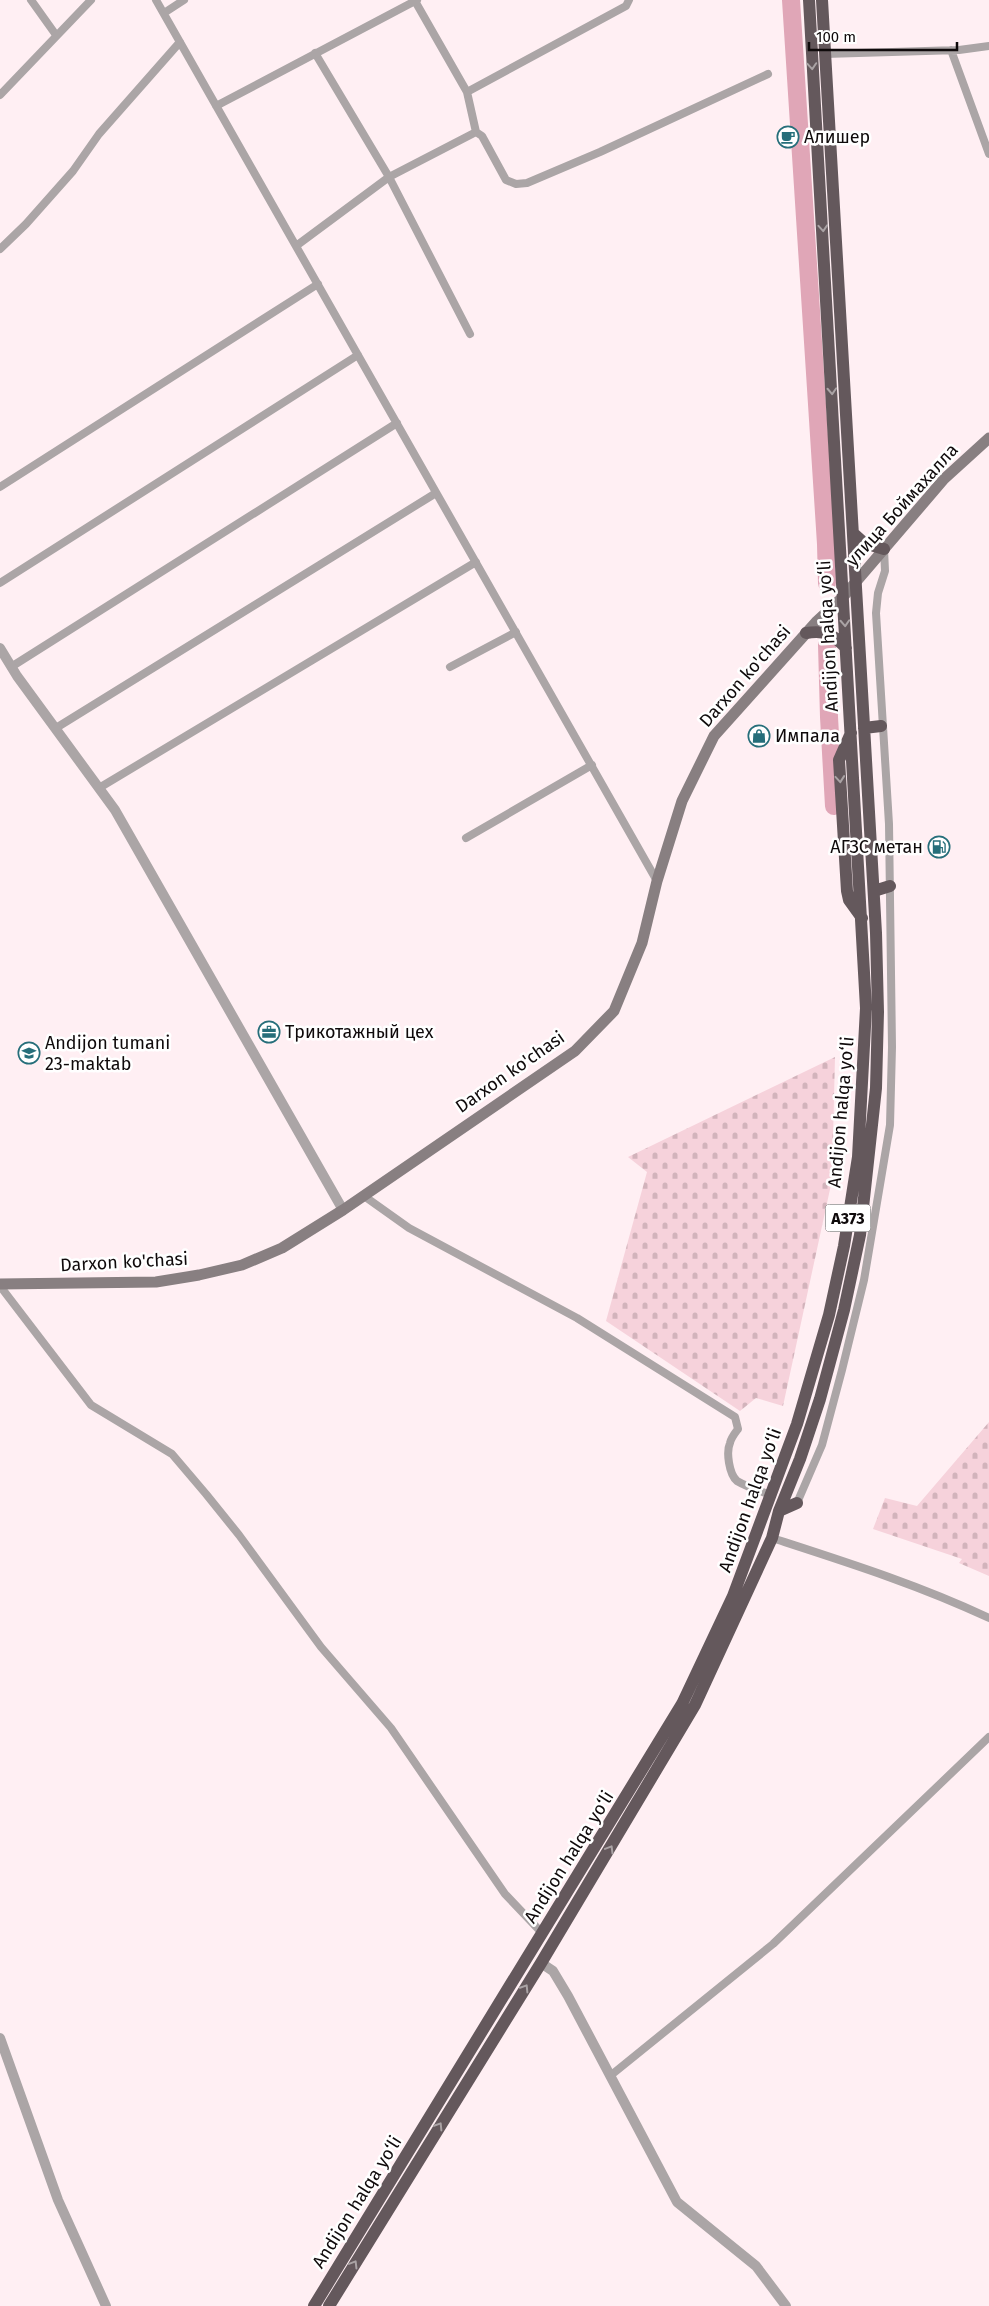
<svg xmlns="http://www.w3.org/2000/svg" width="989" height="2306" font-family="'Fira Sans',sans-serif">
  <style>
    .cemetery { fill: url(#cemetery-stones) }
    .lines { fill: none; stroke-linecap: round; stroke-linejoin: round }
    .river { stroke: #e0a6b7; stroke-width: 18 }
    .minor { stroke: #aba5a6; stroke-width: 8 }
    .tertiary { stroke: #aba5a6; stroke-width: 10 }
    .secondary { stroke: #887f81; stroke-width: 11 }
    .trunk { stroke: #64585c; stroke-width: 12 }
    .oneway { stroke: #aaa3a5 }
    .labels { text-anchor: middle; stroke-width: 5; stroke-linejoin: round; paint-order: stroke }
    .shield { fill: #fff; stroke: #575454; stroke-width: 1 }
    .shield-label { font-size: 16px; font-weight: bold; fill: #0f0a0b }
    .poi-label { font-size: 18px; fill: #0f0a0b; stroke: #fff; text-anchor: start }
    .street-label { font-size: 18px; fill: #0f0a0b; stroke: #fff }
  </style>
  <defs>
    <pattern id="cemetery-stones" width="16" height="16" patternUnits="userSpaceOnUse" patternTransform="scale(1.25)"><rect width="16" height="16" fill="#f6d2db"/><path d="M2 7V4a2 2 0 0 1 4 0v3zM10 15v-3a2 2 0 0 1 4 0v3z" fill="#d2b3bb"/></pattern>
  </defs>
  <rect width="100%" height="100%" fill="#ffeff3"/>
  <!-- cemetery -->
  <path class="cemetery" d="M 835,1057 L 832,1180 L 783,1406 L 756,1398 L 740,1411 L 606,1321 L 647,1172 L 628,1157 Z
    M 989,1422 L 989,1576 L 959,1563 L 962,1559 L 873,1529 L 885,1498 L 917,1506 Z"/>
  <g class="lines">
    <!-- river -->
    <path class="river" d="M 791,0 L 826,544 L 827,583
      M 827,645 L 829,717 L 834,806"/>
    <!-- minor -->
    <path class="minor" d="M 31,0 L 56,35
      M 156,0 L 657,881
      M 415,1 L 467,92 L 476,132
      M 164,13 L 184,0
      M 951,50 L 989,154
      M 315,53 L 389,177 L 470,334
      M 825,54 L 959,50 L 989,46
      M 467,92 L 626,6 L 629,0
      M 0,95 L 91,0
      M 216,106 L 417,0
      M 296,246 L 389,177 L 476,132 L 482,136 L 506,180 L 516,184 L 527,183 L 600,152 L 768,74
      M 0,249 L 26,224 L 73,171 L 99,134 L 180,42
      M 0,487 L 318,284
      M 0,583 L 358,355
      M 11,667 L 397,423
      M 450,667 L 516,632
      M 56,728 L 436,493
      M 99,788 L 476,562
      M 466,838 L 592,765
      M 364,1196 L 409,1228 L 577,1318 L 735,1417 L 738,1429 C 735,1433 731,1438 730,1443 C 726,1452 729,1474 737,1481 C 747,1487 760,1491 771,1495
      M 0,1286 L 91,1405 L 172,1454 L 206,1494 L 239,1535 L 321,1647 L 391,1728 L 505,1894 L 542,1933
      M 797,1503 L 822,1445 L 842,1370 L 864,1280 L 890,1125 L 892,1047 L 889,824 L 876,613 L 878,593 L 885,571 L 884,549
      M 772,1538 C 846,1562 919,1585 989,1618
      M 610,2076 L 773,1944 L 989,1737"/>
    <!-- tertiary -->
    <path class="tertiary" d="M 0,648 L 17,676 L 115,810 L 343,1210
      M 541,1963 L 553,1971 L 568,1996 L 677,2202 L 756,2266 L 786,2306
      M 0,2038 L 58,2200 L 106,2306"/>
    <!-- secondary -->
    <path class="secondary" d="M 0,1284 L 156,1282 L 199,1275 L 242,1265 L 282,1248 L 343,1210 L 575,1051 L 614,1011 L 642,943 L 657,881 L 682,801 L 714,736 L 817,621 L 843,597 L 944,479 L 989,438"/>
    <!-- trunk -->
    <path class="trunk" d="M 854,534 L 864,543 L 884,549
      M 806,633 C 825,630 833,634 846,648
      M 864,728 L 881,726
      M 851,733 L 839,760 L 847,891 L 849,900 L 862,918
      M 874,891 L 890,886
      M 779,1511 L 797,1503
      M 314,2306 L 682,1704 L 733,1596 L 797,1424 L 829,1315 L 844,1246 L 858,1157 L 866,1008 L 809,0
      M 329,2306 L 541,1963 L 695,1705 L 772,1538 L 779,1511 L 800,1459 L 820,1399 L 844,1310 L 860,1235 L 876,1088 L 878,1012 L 876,933 L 822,0"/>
  </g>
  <!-- one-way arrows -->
  <defs><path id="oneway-chevron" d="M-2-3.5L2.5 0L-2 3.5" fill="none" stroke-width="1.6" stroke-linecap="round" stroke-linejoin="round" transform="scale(1.25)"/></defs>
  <g class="oneway">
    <use href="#oneway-chevron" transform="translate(812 66) rotate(86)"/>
    <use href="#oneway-chevron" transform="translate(823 228) rotate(86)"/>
    <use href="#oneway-chevron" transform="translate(832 391) rotate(87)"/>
    <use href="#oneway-chevron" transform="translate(845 623) rotate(87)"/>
    <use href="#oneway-chevron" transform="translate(840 779) rotate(85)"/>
    <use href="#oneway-chevron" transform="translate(610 1849) rotate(-59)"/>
    <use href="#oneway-chevron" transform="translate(525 1988) rotate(-58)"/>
    <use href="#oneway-chevron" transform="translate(439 2126) rotate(-58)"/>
    <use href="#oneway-chevron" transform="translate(354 2264) rotate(-59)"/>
  </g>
  <!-- icons -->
  <defs>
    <g id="cafe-ring" transform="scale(1.125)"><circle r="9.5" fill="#fff" stroke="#266e7a" stroke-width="1.5"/><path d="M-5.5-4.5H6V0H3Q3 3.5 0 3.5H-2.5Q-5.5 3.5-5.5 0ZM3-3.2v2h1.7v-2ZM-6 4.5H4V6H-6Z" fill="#266e7a"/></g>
    <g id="shop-ring" transform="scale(1.125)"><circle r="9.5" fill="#fff" stroke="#266e7a" stroke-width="1.5"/><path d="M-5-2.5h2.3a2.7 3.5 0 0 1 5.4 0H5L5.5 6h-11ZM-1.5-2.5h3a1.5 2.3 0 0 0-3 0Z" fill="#266e7a"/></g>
    <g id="fuel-ring" transform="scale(1.125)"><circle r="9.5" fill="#fff" stroke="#266e7a" stroke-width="1.5"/><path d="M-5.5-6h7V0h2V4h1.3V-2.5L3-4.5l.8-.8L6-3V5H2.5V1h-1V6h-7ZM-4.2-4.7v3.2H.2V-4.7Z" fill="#266e7a"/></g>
    <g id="office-ring" transform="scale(1.125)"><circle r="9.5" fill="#fff" stroke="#266e7a" stroke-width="1.5"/><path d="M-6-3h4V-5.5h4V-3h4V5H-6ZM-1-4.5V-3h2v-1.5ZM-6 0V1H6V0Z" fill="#266e7a"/></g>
    <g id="school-ring" transform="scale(1.125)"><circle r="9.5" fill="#fff" stroke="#266e7a" stroke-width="1.5"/><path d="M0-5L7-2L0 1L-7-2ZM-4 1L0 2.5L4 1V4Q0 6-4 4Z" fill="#266e7a"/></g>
  </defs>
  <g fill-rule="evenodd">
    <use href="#cafe-ring" x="788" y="137"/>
    <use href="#shop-ring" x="759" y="736"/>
    <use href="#fuel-ring" x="939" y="847"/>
    <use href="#office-ring" x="269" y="1032"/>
    <use href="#school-ring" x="29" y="1053"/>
  </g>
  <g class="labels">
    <!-- shield labels -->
    <rect class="shield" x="825.5" y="1204.5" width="45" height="27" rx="4"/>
    <g class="shield-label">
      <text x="848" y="1224">A373</text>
    </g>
    <!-- poi labels -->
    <g class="poi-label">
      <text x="804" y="143">Алишер</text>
      <text x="775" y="742">Импала</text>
      <text x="923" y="853" text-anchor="end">АГЗС метан</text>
      <text x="285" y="1038">Трикотажный цех</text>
      <text x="45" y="1049">Andijon tumani<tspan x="45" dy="21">23-maktab</tspan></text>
    </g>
    <!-- street labels -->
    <g class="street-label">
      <text transform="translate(902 505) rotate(-48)" y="6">улица Боймахалла</text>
      <text transform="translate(828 636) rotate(-93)" y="6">Andijon halqa yo‘li</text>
      <text transform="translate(745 676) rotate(-49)" y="6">Darxon ko'chasi</text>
      <text transform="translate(510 1072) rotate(-35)" y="6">Darxon ko'chasi</text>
      <text transform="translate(841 1112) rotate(-85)" y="6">Andijon halqa yo‘li</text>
      <text transform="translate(124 1262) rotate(-3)" y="6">Darxon ko'chasi</text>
      <text transform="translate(750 1500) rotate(-70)" y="6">Andijon halqa yo‘li</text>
      <text transform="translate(569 1857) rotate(-58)" y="6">Andijon halqa yo‘li</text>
      <text transform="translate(357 2202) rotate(-58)" y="6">Andijon halqa yo‘li</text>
    </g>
  </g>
  <!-- scale -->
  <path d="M809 42v8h148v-8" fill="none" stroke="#0f0a0b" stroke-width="2.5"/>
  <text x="816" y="42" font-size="15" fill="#0f0a0b" stroke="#ffffff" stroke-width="4" paint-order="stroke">100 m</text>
</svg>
